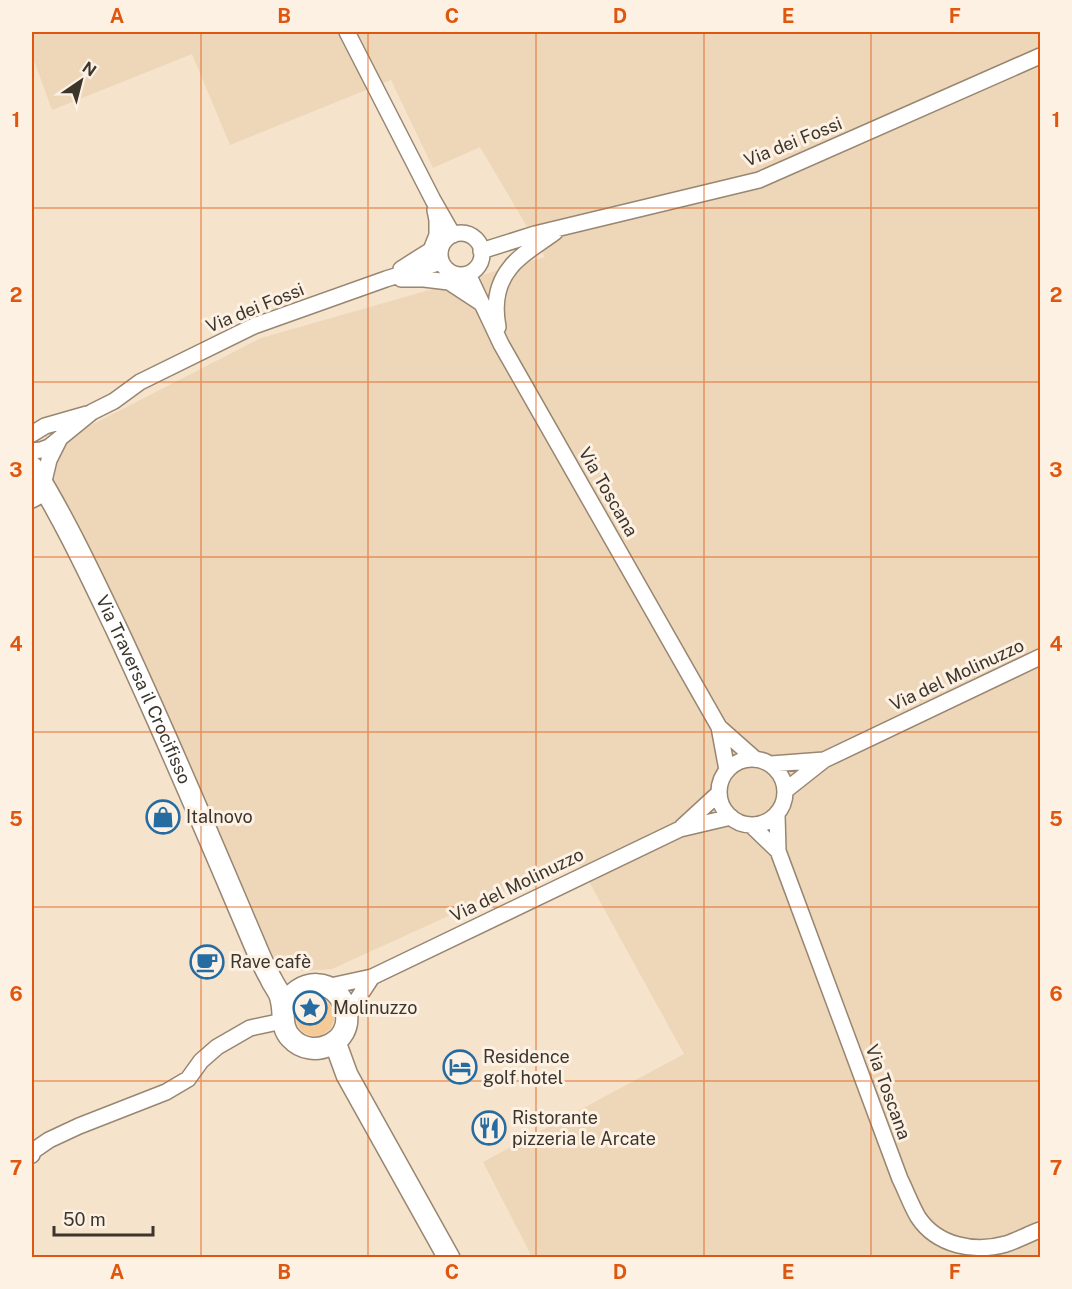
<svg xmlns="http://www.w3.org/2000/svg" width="1072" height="1289" font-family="'Public Sans',sans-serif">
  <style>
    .built { fill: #eed6b9 }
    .green { fill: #f5ca96 }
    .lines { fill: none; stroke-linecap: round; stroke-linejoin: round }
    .street-casing { stroke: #988671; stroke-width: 18 }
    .secondary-casing { stroke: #988671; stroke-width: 24 }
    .street { stroke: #fff; stroke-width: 15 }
    .secondary { stroke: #fff; stroke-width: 21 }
    .grid { fill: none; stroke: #df570e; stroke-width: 1.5; stroke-opacity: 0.55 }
    .labels { text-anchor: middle; stroke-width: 6; stroke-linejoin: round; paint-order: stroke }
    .street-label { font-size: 18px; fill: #3c352c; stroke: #fdf1e4 }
    .poi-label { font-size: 18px; fill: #3c352c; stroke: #fdf1e4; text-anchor: start }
    .neatline { fill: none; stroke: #df570e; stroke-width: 2 }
    .grid-label { font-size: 20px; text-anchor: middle; font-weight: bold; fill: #df570e }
  </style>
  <rect width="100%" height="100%" fill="#f6e3cc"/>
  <!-- built -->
  <path class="built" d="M 32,32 L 1040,32 L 1040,1257 L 532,1257 L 483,1162 L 684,1054 L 576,858 L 332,969 L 302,971 L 273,957 L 166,717 L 51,478 L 57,456 L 70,436 L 261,338 L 545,257 L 480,147 L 433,168 L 391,80 L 230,145 L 192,54 L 52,110 L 32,55 Z"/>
  <!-- green -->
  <path class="green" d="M296 1017a19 19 0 1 1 38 0a19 19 0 1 1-38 0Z"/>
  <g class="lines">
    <!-- street casing -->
    <g class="street-casing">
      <path id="street" d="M 347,32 L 433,200 L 453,235
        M440 254a21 21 0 1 1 42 0a21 21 0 1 1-42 0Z
        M 481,251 L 535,234 L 759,180 L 1040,56
        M 401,269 L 431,250 L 437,235 L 437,220 L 435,210
        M 468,274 L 501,344 L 719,727 L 754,758
        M 401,279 L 424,279 L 449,282 L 481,303
        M 498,327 C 494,306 496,285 510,268 C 519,255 542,242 555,232
        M 32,434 L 45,426 L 87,414
        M 32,451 L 41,450 L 49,447 L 92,412 L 114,401 L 140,382 L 254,326 L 386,279 L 441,262
        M 43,485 L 49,460 L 59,440
        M 32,500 L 47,492
        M 719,727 L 727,770
        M719 792a33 33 0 1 1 66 0a33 33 0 1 1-66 0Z
        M 771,764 L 824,760
        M 786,790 L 824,760 L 1040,657
        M 777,815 L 778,851 L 900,1179 C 906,1191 911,1205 918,1217 C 937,1246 975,1253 1006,1244 C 1018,1240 1029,1234 1040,1230
        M 751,825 L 778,851
        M 682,827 L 719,793
        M 326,987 L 372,977 L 680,829 L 731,817
        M 347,1015 L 372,977
        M 32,1155 L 33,1151 L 49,1140 L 79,1126 L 166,1092 L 188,1079 L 201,1061 L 217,1047 L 250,1028 L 283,1021"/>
    </g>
    <!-- secondary casing -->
    <g class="secondary-casing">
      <g id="secondary">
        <path id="s1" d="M 32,467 C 64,518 90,574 116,628 C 166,734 211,842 257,950 C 261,960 266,970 271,979 C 274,986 280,992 281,999 C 285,1013 280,1027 291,1038 C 312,1061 353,1043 346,1012 C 339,976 297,976 283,1009"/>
        <path d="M 335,1042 L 347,1075 L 449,1258"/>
      </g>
    </g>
    <!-- street -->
    <use href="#street" class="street"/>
    <!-- secondary -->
    <use href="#secondary" class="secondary"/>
  </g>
  <!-- grid -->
  <path class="grid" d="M 201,32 L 201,1258M 368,32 L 368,1258M 536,32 L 536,1258M 704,32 L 704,1258M 871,32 L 871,1258M 32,208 L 1040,208M 32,382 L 1040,382M 32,557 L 1040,557M 32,732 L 1040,732M 32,907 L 1040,907M 32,1081 L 1040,1081"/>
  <!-- icons -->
  <defs>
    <g id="shop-ring" transform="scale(1.725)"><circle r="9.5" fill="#fdf1e4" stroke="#276ca1" stroke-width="1.5"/><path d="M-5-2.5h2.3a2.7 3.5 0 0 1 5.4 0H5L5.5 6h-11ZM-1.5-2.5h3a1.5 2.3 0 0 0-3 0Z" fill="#276ca1"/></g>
    <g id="cafe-ring" transform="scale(1.725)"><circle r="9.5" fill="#fdf1e4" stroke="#276ca1" stroke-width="1.5"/><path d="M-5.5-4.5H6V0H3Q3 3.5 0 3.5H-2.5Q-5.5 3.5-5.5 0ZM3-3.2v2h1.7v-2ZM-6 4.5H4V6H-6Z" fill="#276ca1"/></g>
    <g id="sight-ring" transform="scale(1.725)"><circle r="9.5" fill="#fdf1e4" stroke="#276ca1" stroke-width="1.5"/><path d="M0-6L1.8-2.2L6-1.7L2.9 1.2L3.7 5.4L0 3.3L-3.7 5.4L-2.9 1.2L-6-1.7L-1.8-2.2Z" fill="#276ca1"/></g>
    <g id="hotel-ring" transform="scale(1.725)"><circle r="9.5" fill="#fdf1e4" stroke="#276ca1" stroke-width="1.5"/><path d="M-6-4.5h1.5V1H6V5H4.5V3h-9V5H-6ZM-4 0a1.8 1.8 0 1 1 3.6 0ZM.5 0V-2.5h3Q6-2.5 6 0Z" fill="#276ca1"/></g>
    <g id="restaurant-ring" transform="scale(1.725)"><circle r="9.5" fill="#fdf1e4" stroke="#276ca1" stroke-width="1.5"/><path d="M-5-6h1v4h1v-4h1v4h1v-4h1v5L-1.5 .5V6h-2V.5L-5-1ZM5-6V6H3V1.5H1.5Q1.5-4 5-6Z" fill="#276ca1"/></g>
  </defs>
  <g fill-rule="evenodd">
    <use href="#shop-ring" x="163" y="817"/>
    <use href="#cafe-ring" x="207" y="962"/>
    <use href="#sight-ring" x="310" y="1008"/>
    <use href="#hotel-ring" x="460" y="1067"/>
    <use href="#restaurant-ring" x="489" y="1128"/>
  </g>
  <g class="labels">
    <!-- street labels -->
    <g class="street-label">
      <text transform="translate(793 142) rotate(-22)" y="6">Via dei Fossi</text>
      <text transform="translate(255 308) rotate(-22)" y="6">Via dei Fossi</text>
      <text transform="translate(608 492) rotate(60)" y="6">Via Toscana</text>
      <text transform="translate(957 675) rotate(-25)" y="6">Via del Molinuzzo</text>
      <text dy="6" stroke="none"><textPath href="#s1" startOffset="249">Via Traversa il Crocifisso</textPath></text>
      <text transform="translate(517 885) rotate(-26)" y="6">Via del Molinuzzo</text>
      <text transform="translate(888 1092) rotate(70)" y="6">Via Toscana</text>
    </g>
    <!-- poi labels -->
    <g class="poi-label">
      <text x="186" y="823">Italnovo</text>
      <text x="230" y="968">Rave cafè</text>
      <text x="333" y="1014">Molinuzzo</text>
      <text x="483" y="1063">Residence<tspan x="483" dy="21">golf hotel</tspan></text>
      <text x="512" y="1124">Ristorante<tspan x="512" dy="21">pizzeria le Arcate</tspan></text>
    </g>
  </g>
  <!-- border -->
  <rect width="1072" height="1289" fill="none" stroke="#fdf1e4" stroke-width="66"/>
  <!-- north arrow -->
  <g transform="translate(81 81) rotate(35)" stroke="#fdf1e4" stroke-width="4.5" paint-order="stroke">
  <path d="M0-4.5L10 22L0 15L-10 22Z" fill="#3c352c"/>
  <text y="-9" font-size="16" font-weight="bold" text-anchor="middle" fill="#3c352c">N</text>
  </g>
  <!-- scale -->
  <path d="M54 1226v9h99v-9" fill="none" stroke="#3c352c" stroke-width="3"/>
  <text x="63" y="1226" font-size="18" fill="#3c352c" stroke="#fdf1e4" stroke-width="4.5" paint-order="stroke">50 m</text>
  <rect x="33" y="33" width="1006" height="1223" class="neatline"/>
  <g class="grid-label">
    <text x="117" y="23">A</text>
    <text x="284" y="23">B</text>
    <text x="452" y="23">C</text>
    <text x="620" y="23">D</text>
    <text x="788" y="23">E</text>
    <text x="955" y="23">F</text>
    <text x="16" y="127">1</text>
    <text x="1056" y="127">1</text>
    <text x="16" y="302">2</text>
    <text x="1056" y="302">2</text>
    <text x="16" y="477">3</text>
    <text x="1056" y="477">3</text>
    <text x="16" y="651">4</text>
    <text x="1056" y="651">4</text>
    <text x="16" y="826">5</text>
    <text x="1056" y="826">5</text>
    <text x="16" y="1001">6</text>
    <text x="1056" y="1001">6</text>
    <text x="16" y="1175">7</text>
    <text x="1056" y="1175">7</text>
    <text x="117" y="1279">A</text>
    <text x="284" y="1279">B</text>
    <text x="452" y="1279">C</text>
    <text x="620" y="1279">D</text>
    <text x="788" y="1279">E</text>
    <text x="955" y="1279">F</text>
  </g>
</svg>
